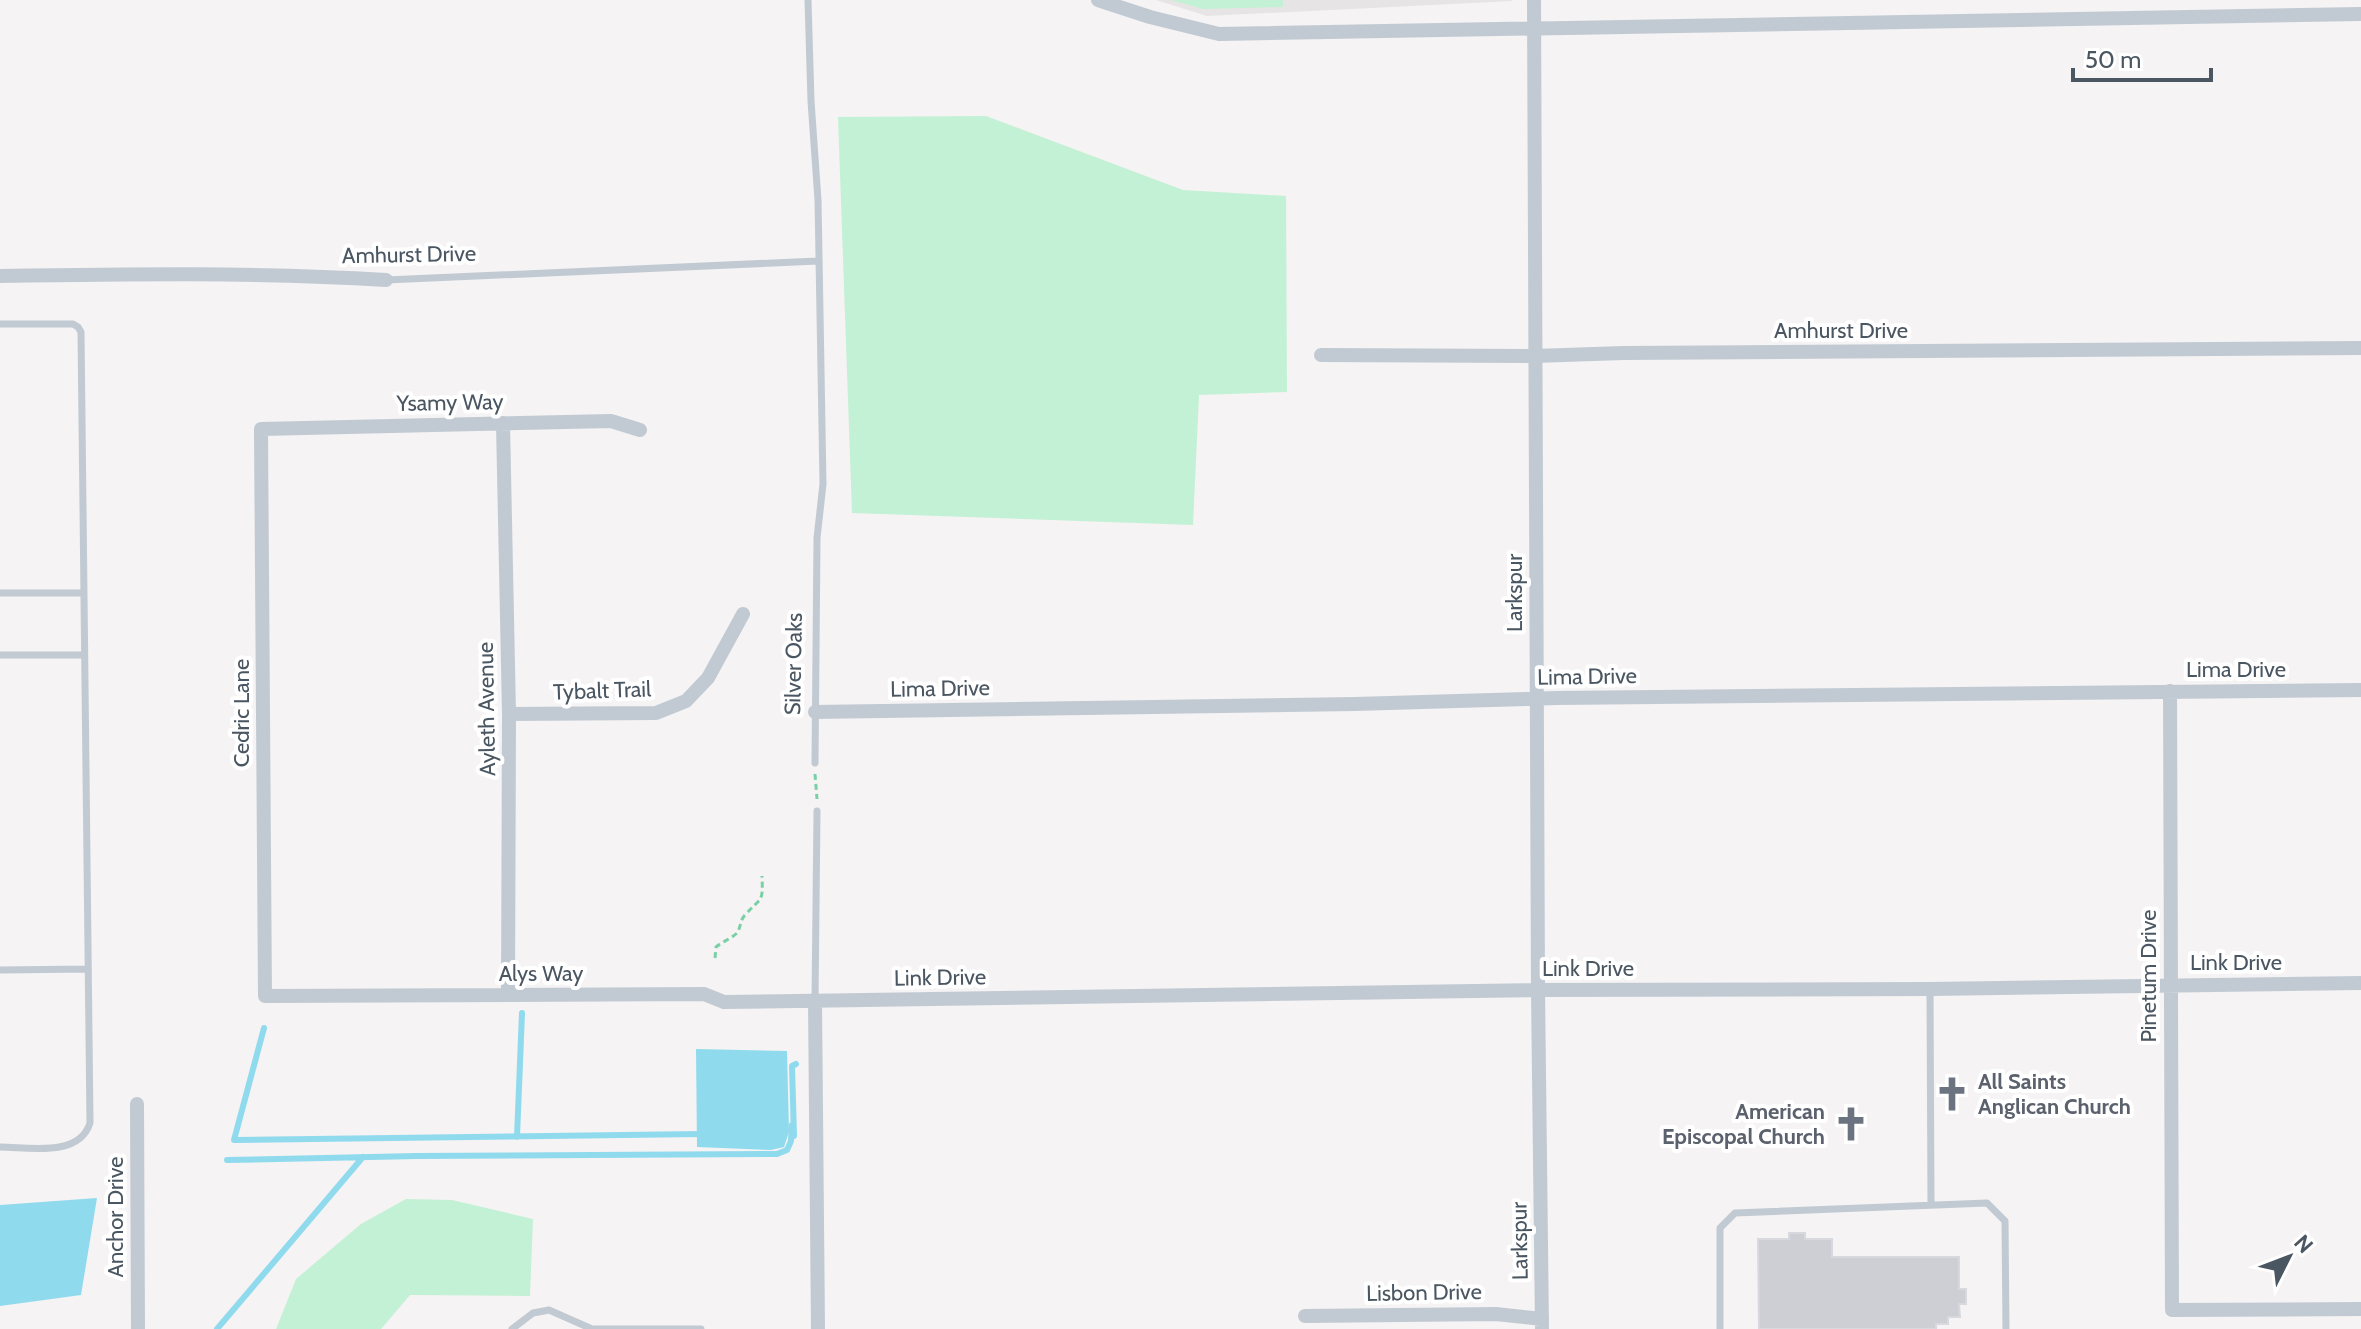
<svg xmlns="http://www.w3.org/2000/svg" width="2361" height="1329" font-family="Cabin,sans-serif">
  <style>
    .education { fill: #e6e4e5 }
    .green { fill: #c3f1d5 }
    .water { fill: #90daee }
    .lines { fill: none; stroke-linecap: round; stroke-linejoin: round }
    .stream { stroke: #90daee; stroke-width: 6 }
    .building { fill: #cdcfd5; stroke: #d7d9de; stroke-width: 2 }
    .path { stroke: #7ad0a6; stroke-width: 3; stroke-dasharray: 6 4; stroke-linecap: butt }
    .service { stroke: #c1cad2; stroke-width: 7 }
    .minor { stroke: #c1cad2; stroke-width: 14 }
    .labels { text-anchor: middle; stroke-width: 8; stroke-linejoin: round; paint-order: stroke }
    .street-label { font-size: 22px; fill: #4a5661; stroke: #fff }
    .worship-label { font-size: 22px; font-weight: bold; fill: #5b616d; stroke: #fff; text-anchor: start }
  </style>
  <rect width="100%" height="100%" fill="#f5f3f3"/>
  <!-- education -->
  <path class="education" d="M 1156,0 L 1512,0 L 1512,1 L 1207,16 Z"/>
  <!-- green -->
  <path class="green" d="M 1171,0 L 1283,0 L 1283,7 L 1203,9 Z
    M 986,116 L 1183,190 L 1286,196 L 1287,392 L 1199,395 L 1193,525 L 852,513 L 838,117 Z
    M 406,1199 L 452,1200 L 533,1219 L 530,1296 L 410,1295 L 381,1329 L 276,1329 L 296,1279 L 361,1224 Z"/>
  <!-- water -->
  <path class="water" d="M 696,1049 L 787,1051 L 789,1132 L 784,1147 L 771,1150 L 697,1147 Z
    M 97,1198 L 81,1295 L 0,1306 L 0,1205 Z"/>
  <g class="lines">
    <!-- stream -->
    <path class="stream" d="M 264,1028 L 234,1140 L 701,1134
      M 517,1137 L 522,1013
      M 227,1160 L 417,1156 L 777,1154 L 787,1150 L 791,1141 L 792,1125 L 794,1136 L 792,1066 L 796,1064
      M 217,1329 L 363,1157"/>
  </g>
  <!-- building -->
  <path class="building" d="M 1789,1233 L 1805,1233 L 1805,1239 L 1832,1239 L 1832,1257 L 1959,1257 L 1959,1289 L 1966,1289 L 1966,1304 L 1959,1304 L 1960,1317 L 1948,1317 L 1948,1324 L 1936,1324 L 1936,1329 L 1759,1329 L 1758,1239 L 1789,1239 Z"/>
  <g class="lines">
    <!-- path -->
    <path class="path" d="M 815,774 L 817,799
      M 715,958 L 716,947 C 722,942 732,938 737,933 C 741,927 740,920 745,915 C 762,896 763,904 762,876"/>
    <!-- service -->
    <path class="service" d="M 808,0 L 811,101 L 818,200 L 823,484 L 817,538 L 815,763
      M 386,280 L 818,261
      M 0,324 L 73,324 L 78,327 L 81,332 L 90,1123 C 79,1158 28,1147 0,1147
      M 0,593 L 84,593
      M 0,655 L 84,655
      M 0,970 L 88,969
      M 1930,989 L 1931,1205
      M 815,1001 L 817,811
      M 512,1329 L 533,1313 L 549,1310 L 592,1329 L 701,1329
      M 1720,1329 L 1720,1228 L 1735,1213 L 1987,1203 L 2005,1221 L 2006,1329"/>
    <!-- minor -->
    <path class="minor" d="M 1098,0 L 1150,17 L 1219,34 L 2361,14
      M 1534,0 L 1538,990 L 1542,1329
      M 0,276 C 129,274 258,272 386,280
      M 1321,355 L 1534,356 L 1623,353 L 2361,348
      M 503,423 L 509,714 L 508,995
      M 640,430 L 611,421 L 261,429 L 265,996 L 704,994 L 724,1002 L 1538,990 L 1930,989 L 2361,983
      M 2170,691 L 2172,1310 L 2361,1309
      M 815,712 L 1355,704 L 1556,698 L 2361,690
      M 509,714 L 656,713 L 686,701 L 708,678 L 743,614
      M 815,1001 L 818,1329
      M 137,1104 L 138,1329
      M 1305,1316 L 1496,1314 L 1542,1319"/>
  </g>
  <!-- icons -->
  <defs>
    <g id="church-bare" transform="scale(2.76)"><path d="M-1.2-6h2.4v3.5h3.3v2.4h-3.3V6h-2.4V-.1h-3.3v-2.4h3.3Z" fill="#6b7280" stroke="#fff" stroke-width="2.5" paint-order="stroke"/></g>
  </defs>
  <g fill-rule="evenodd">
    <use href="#church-bare" x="1952" y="1094"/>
    <use href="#church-bare" x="1851" y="1124"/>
  </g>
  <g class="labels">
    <!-- street labels -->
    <g class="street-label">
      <text transform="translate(409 254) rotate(-1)" y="8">Amhurst Drive</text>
      <text x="1841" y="338">Amhurst Drive</text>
      <text transform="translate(450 402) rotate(-1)" y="8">Ysamy Way</text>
      <text transform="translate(1514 593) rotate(-90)" y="8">Larkspur</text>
      <text transform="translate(793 664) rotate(-89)" y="8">Silver Oaks</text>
      <text x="2236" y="677">Lima Drive</text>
      <text transform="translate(1587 676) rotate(-1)" y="8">Lima Drive</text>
      <text transform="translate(940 688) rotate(-1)" y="8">Lima Drive</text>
      <text transform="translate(602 690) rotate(-2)" y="8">Tybalt Trail</text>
      <text transform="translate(486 709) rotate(-91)" y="8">Ayleth Avenue</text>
      <text transform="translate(241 713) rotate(-90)" y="8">Cedric Lane</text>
      <text x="2236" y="970">Link Drive</text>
      <text x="1588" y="976">Link Drive</text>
      <text x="541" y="981">Alys Way</text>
      <text transform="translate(2148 976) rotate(-90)" y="8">Pinetum Drive</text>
      <text transform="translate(940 977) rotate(-1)" y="8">Link Drive</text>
      <text transform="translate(115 1217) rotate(-90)" y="8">Anchor Drive</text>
      <text transform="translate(1519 1241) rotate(-91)" y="8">Larkspur</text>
      <text transform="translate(1424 1292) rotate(-1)" y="8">Lisbon Drive</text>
    </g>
    <!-- worship labels -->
    <g class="worship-label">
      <text x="1978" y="1089">All Saints<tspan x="1978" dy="25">Anglican Church</tspan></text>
      <text x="1825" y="1119" text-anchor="end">American<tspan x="1825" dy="25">Episcopal Church</tspan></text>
    </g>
  </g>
  <!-- north arrow -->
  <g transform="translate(2289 1257) rotate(48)" stroke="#ffffff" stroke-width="6" paint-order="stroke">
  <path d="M0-6L14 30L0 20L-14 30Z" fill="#4a5661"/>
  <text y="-12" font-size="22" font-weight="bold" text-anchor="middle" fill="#4a5661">N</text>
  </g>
  <!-- scale -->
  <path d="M2073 68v12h138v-12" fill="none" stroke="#4a5661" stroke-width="4"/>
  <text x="2085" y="68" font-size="24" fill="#4a5661" stroke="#ffffff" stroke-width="6" paint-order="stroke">50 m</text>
</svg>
